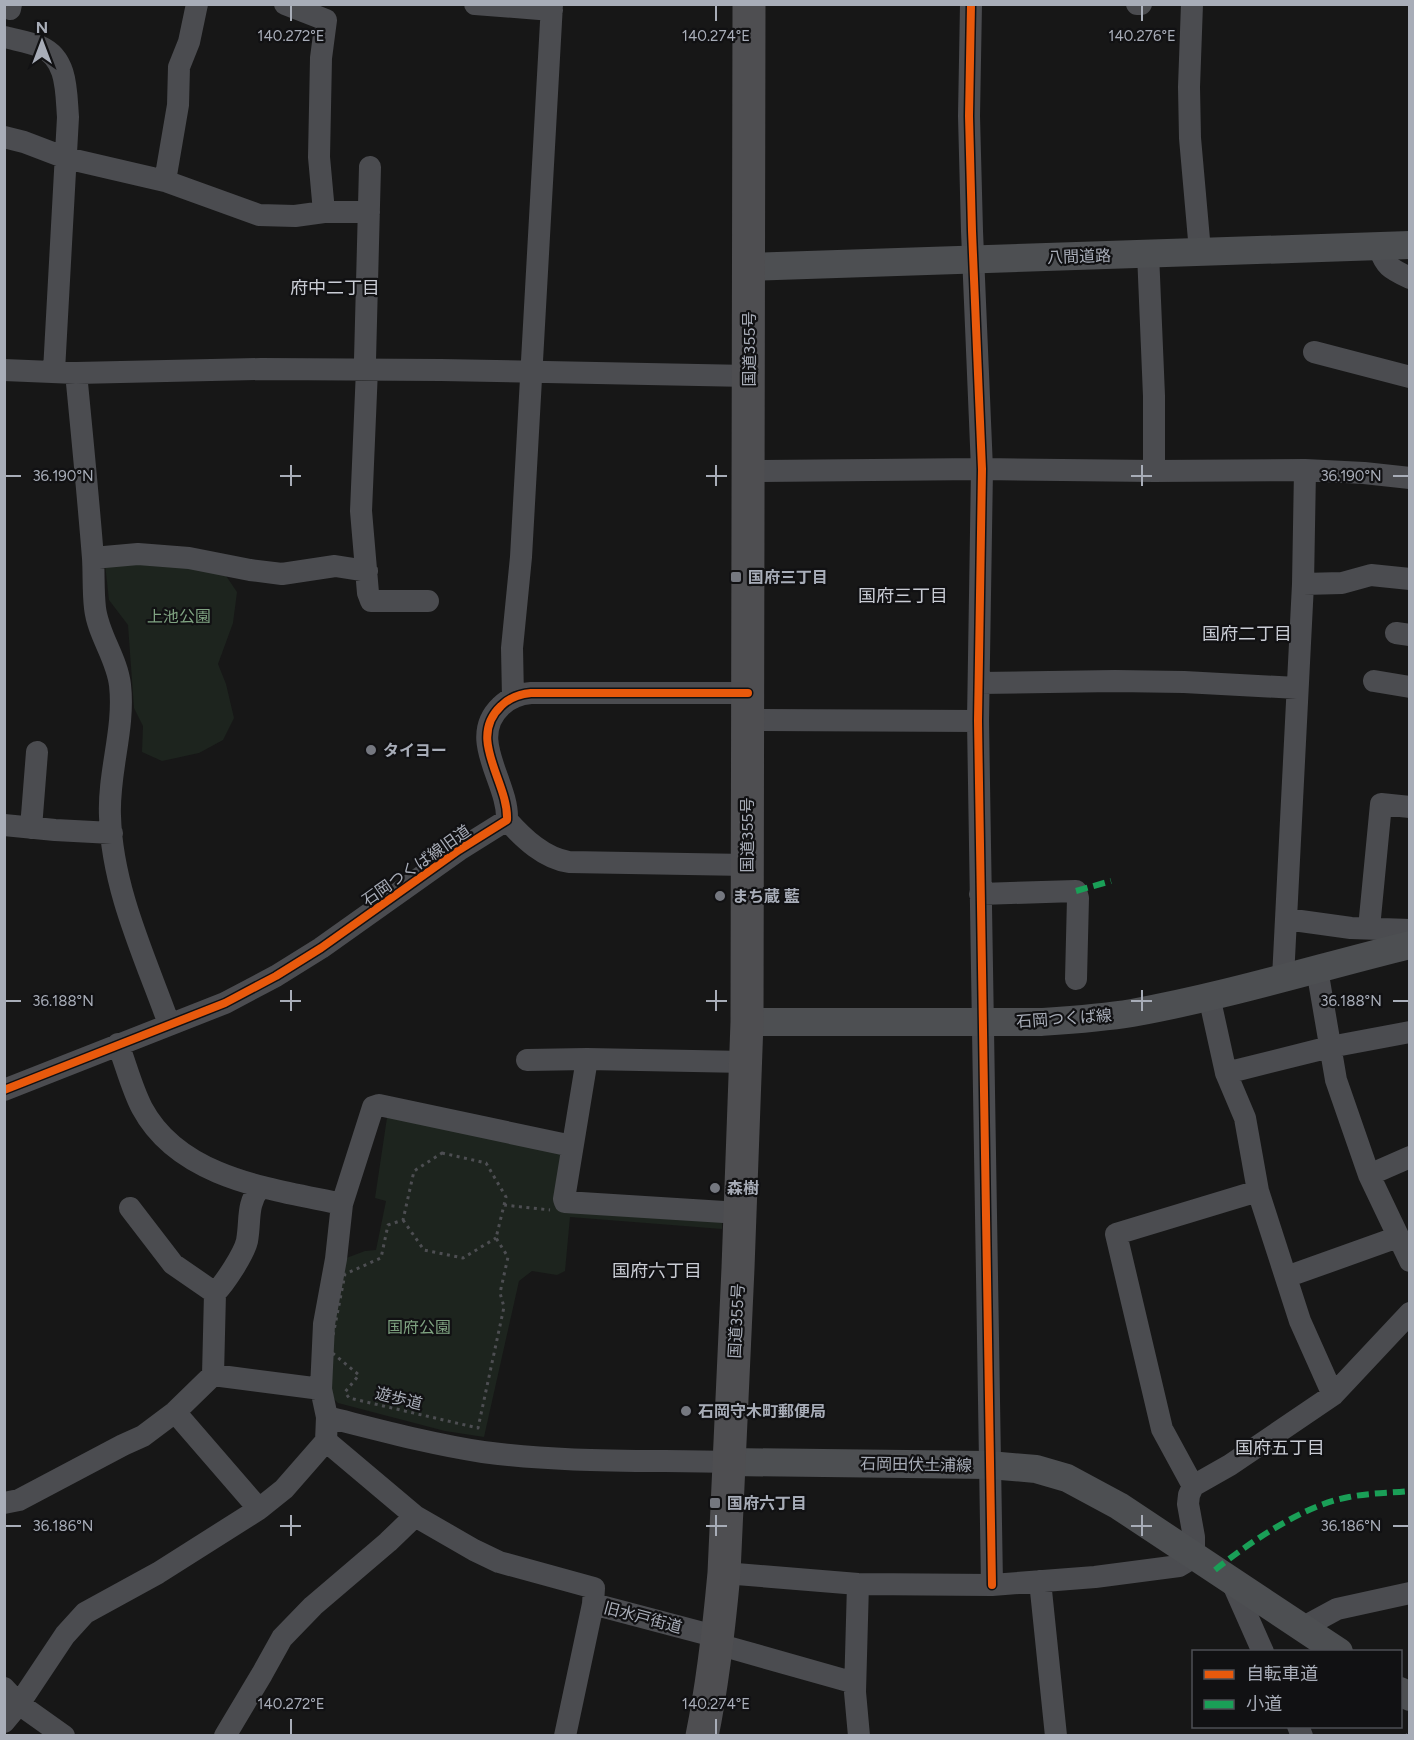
<svg xmlns="http://www.w3.org/2000/svg" width="1414" height="1740" font-family="Figtree,'Noto Sans JP',sans-serif">
  <style>
    .green { fill: #1d241e }
    .lines { fill: none; stroke-linecap: round; stroke-linejoin: round }
    .path { stroke: #4d4e52; stroke-width: 3; stroke-dasharray: 3 4.5; stroke-linecap: butt }
    .minor { stroke: #4b4c50; stroke-width: 22 }
    .major { stroke: #4d4f52; stroke-width: 28 }
    .highway { stroke: #4e4e51; stroke-width: 33 }
    .quiet { stroke: #1a9f57; stroke-width: 6; stroke-dasharray: 12 6; stroke-linecap: butt }
    .cycleway-casing { stroke: #111113; stroke-width: 11 }
    .cycleway { stroke: #e8590c; stroke-width: 8 }
    .ticks { fill: none; stroke: #a8adb8; stroke-width: 2 }
    .poi-dot { fill: #757880; stroke: #111113; stroke-width: 2 }
    .labels { text-anchor: middle; stroke-width: 4.5; stroke-linejoin: round; paint-order: stroke }
    .street-label { font-size: 16px; fill: #a8adb8; stroke: #111113 }
    .poi-label { font-size: 16px; font-weight: bold; fill: #a8adb8; stroke: #111113; text-anchor: start }
    .park-label { font-size: 16px; fill: #7fa381; stroke: #111113 }
    .neighbourhood-label { font-size: 18px; fill: #c9ccd4; stroke: #111113 }
    .ticks-label { font-size: 15px; text-anchor: middle; fill: #a8adb8; stroke: #111113; stroke-width: 4.5; stroke-linejoin: round; paint-order: stroke }
  </style>
  <rect width="100%" height="100%" fill="#171717"/>
  <!-- green -->
  <path class="green" d="M 148,561 L 222,570 L 237,592 L 233,623 L 218,664 L 226,684 L 234,718 L 223,740 L 199,753 L 162,761 L 142,752 L 143,726 L 134,708 L 128,625 L 109,600 L 105,564 Z
    M 388,1111 L 562,1147 L 559,1189 L 722,1218 L 722,1229 L 570,1217 L 565,1271 L 557,1275 L 532,1271 L 519,1281 L 484,1437 L 445,1431 L 338,1403 L 327,1392 L 341,1260 L 365,1251 L 376,1250 L 386,1201 L 375,1198 Z"/>
  <g class="lines">
    <!-- path -->
    <path class="path" d="M 442,1153 L 486,1163 L 506,1197 L 496,1238 L 508,1257 L 500,1293 L 504,1307 L 478,1428 L 349,1398 L 345,1392 L 359,1375 L 330,1351 L 345,1274 L 381,1258 L 388,1225 L 403,1220 L 414,1171 Z
      M 504,1205 L 550,1210
      M 403,1220 L 424,1250 L 463,1258 L 496,1238
      M 1405,1736 L 1410,1733"/>
    <!-- minor -->
    <path class="minor" d="M 285,4 L 326,20 L 321,58 L 319,157 L 324,212
      M 475,4 L 552,10
      M 971,4 L 969,116 L 972,231 L 982,469 L 978,721 L 992,1585
      M 1137,4 L 1141,4
      M 1192,4 L 1189,87 L 1190,138 L 1200,251
      M 10,9 L 11,4
      M 5,37 C 16,40 30,42 41,47 C 68,59 66,93 68,117 L 54,371
      M 4,137 L 24,142 L 66,158 L 165,181 L 178,105 L 179,67 L 189,42 L 197,4
      M 370,167 L 365,360 L 367,369 L 361,511 L 368,593 L 371,601 L 428,601
      M 165,181 L 259,215 L 295,216 L 324,212 L 369,212
      M 1379,246 C 1384,266 1391,269 1410,278
      M 1148,253 L 1154,396 L 1154,471
      M 1314,352 L 1410,377
      M 4,370 L 76,373 L 261,369 L 441,370 L 749,376
      M 76,373 C 82,434 88,496 93,558 C 94,574 93,591 95,608 C 98,635 117,658 120,685 C 125,729 108,772 110,816 C 112,889 145,957 169,1024
      M 749,471 L 982,469 L 1154,471 L 1305,470 L 1364,473 L 1410,478
      M 93,558 L 138,554 L 189,558 L 250,570 L 282,574 L 335,566 L 367,571
      M 1303,584 L 1342,583 L 1371,575 L 1410,579
      M 1396,633 L 1410,635
      M 1374,681 L 1410,687
      M 979,683 L 1115,681 L 1184,682 L 1297,688
      M 513,698 L 512,648 L 521,557 L 552,4
      M 748,720 L 978,721
      M 507,820 C 524,839 544,858 569,862 L 747,865
      M 4,825 L 55,830 L 112,833
      M 31,828 L 37,752
      M 980,894 L 1076,891 L 1078,898 L 1076,979
      M 1286,919 L 1351,928 L 1410,930
      M 1369,928 L 1381,804 L 1410,807
      M 1317,969 L 1336,1080 L 1369,1175 L 1410,1261
      M 1283,978 L 1303,584 L 1305,470
      M 1209,996 L 1226,1073 L 1245,1118 L 1258,1191 L 1300,1321 L 1333,1395
      M 118,1044 C 126,1065 132,1089 142,1108 C 180,1179 272,1189 342,1204
      M 587,1059 L 564,1199 L 565,1202 L 740,1213
      M 527,1060 L 587,1059 L 746,1062
      M 1226,1073 L 1330,1047 L 1410,1032
      M 4,1090 L 225,1003 L 276,976 L 321,948 L 459,850 L 507,820 C 509,782 466,739 501,706 C 509,698 520,694 531,693 L 748,693
      M 572,1146 L 379,1105 L 373,1107 L 342,1204 L 336,1259 L 324,1324 L 321,1389 L 327,1417 L 326,1441 L 415,1516 L 474,1550 L 499,1562 L 594,1588 L 593,1604
      M 1369,1175 L 1410,1157
      M 130,1208 L 173,1264 L 215,1293
      M 1286,1277 L 1398,1237
      M 213,1375 L 215,1293 C 225,1283 244,1254 247,1241 C 251,1218 246,1206 260,1187
      M 175,1412 L 259,1509
      M 327,1417 C 379,1430 430,1444 483,1452 C 565,1463 647,1460 730,1462
      M 1193,1486 L 1162,1429 L 1116,1234 L 1258,1191
      M 4,1503 L 19,1500 L 123,1445 L 143,1436 L 175,1412 L 213,1375 L 321,1389
      M 724,1573 L 858,1584 L 992,1585 L 1095,1577 L 1179,1566 L 1194,1557 L 1194,1537 L 1188,1504 L 1189,1495 L 1193,1486 L 1230,1465 L 1333,1395 L 1410,1313
      M 1040,1581 L 1056,1736
      M 1232,1582 L 1263,1652
      M 858,1584 L 855,1692 L 859,1736
      M 1302,1628 L 1337,1609 L 1410,1593
      M 717,1644 L 855,1683
      M 4,1688 L 19,1704 L 64,1736
      M 4,1722 L 19,1704 L 65,1635 L 85,1613 L 158,1573 L 259,1509 L 284,1489 L 326,1441
      M 1298,1726 L 1302,1736
      M 225,1736 L 262,1674 L 282,1638 L 313,1606 L 388,1542 L 415,1516
      M 565,1736 L 593,1604 L 718,1637"/>
    <!-- major -->
    <path class="major" d="M 749,267 L 1410,245
      M 747,1022 L 1041,1022 C 1071,1020 1102,1018 1132,1013 C 1226,996 1317,968 1410,945
      M 730,1462 L 989,1465 L 1036,1469 L 1067,1478 L 1119,1506 L 1339,1652
      M 1400,1691 L 1410,1697"/>
    <!-- highway -->
    <path class="highway" d="M 702,1736 C 713,1682 719,1628 724,1573 L 738,1268 L 747,1022 L 749,4"/>
    <!-- quiet -->
    <path class="quiet" d="M 1076,891 L 1111,881
      M 1215,1570 C 1250,1542 1304,1505 1349,1497 C 1369,1493 1390,1493 1410,1491"/>
    <!-- cycleway casing -->
    <g class="cycleway-casing">
      <path id="cycleway" d="M 971,4 L 969,116 L 972,231 L 982,469 L 978,721 L 992,1585
        M 4,1090 L 225,1003 L 276,976 L 321,948 L 459,850 L 507,820 C 509,782 466,739 501,706 C 509,698 520,694 531,693 L 748,693"/>
    </g>
    <!-- cycleway -->
    <use href="#cycleway" class="cycleway"/>
  </g>
  <!-- ticks -->
  <path class="ticks" d="M 291,6 L 291,21M 716,6 L 716,21M 1142,6 L 1142,21M 291,465 L 291,486M 716,465 L 716,486M 1142,465 L 1142,486M 6,476 L 21,476M 280,476 L 301,476M 706,476 L 727,476M 1131,476 L 1152,476M 1393,476 L 1408,476M 291,990 L 291,1011M 716,990 L 716,1011M 1142,990 L 1142,1011M 6,1001 L 21,1001M 280,1001 L 301,1001M 706,1001 L 727,1001M 1131,1001 L 1152,1001M 1393,1001 L 1408,1001M 291,1515 L 291,1536M 716,1515 L 716,1536M 1142,1515 L 1142,1536M 6,1526 L 21,1526M 280,1526 L 301,1526M 706,1526 L 727,1526M 1131,1526 L 1152,1526M 1393,1526 L 1408,1526M 291,1719 L 291,1734M 716,1719 L 716,1734"/>
  <!-- markers -->
  <g class="poi-dot">
    <rect x="730" y="571" width="12" height="12" rx="3"/>
    <circle cx="371" cy="750" r="6"/>
    <circle cx="720" cy="896" r="6"/>
    <circle cx="715" cy="1188" r="6"/>
    <circle cx="686" cy="1411" r="6"/>
    <rect x="709" y="1497" width="12" height="12" rx="3"/>
  </g>
  <g class="labels">
    <!-- street labels -->
    <g class="street-label">
      <text transform="translate(1079 256) rotate(-2)" y="6">八間道路</text>
      <text transform="translate(749 349) rotate(-90)" y="6">国道355号</text>
      <text transform="translate(747 835) rotate(-90)" y="6">国道355号</text>
      <text transform="translate(416 865) rotate(-35)" y="6">石岡つくば線旧道</text>
      <text transform="translate(1064 1018) rotate(-4)" y="6">石岡つくば線</text>
      <text transform="translate(736 1321) rotate(-87)" y="6">国道355号</text>
      <text transform="translate(399 1398) rotate(14)" y="6">遊歩道</text>
      <text transform="translate(916 1464) rotate(1)" y="6">石岡田伏土浦線</text>
      <text transform="translate(643 1617) rotate(15)" y="6">旧水戸街道</text>
    </g>
    <!-- poi labels -->
    <g class="poi-label">
      <text x="748" y="583">国府三丁目</text>
      <text x="383" y="756">タイヨー</text>
      <text x="732" y="902">まち蔵 藍</text>
      <text x="727" y="1194">森樹</text>
      <text x="698" y="1417">石岡守木町郵便局</text>
      <text x="727" y="1509">国府六丁目</text>
    </g>
    <!-- park labels -->
    <g class="park-label">
      <text x="179" y="622">上池公園</text>
      <text x="419" y="1333">国府公園</text>
    </g>
    <!-- neighbourhood labels -->
    <g class="neighbourhood-label">
      <text x="335" y="294">府中二丁目</text>
      <text x="903" y="602">国府三丁目</text>
      <text x="1247" y="640">国府二丁目</text>
      <text x="657" y="1277">国府六丁目</text>
      <text x="1280" y="1454">国府五丁目</text>
    </g>
  </g>
  <g class="ticks-label">
    <text x="291" y="41">140.272°E</text>
    <text x="716" y="41">140.274°E</text>
    <text x="1142" y="41">140.276°E</text>
    <text x="63" y="481">36.190°N</text>
    <text x="1351" y="481">36.190°N</text>
    <text x="63" y="1006">36.188°N</text>
    <text x="1351" y="1006">36.188°N</text>
    <text x="63" y="1531">36.186°N</text>
    <text x="1351" y="1531">36.186°N</text>
    <text x="291" y="1709">140.272°E</text>
    <text x="716" y="1709">140.274°E</text>
  </g>
  <!-- border -->
  <rect width="1414" height="1740" fill="none" stroke="#a8adb8" stroke-width="12"/>
  <!-- legend -->
  <rect x="1192" y="1650" width="210" height="78" fill="#111113" stroke="#4d4f55" stroke-width="1.5"/>
  <rect x="1204" y="1670" width="30" height="9" fill="#e8590c" stroke="#4d4f55" stroke-width="1.5"/>
  <text x="1246" y="1680" font-size="18" fill="#a8adb8">自転車道</text>
  <rect x="1204" y="1700" width="30" height="9" fill="#1a9f57" stroke="#4d4f55" stroke-width="1.5"/>
  <text x="1246" y="1710" font-size="18" fill="#a8adb8">小道</text>
  <!-- north arrow -->
  <g transform="translate(42 42)" stroke="#111113" stroke-width="4.5" paint-order="stroke">
  <path d="M0-4.5L10 22L0 15L-10 22Z" fill="#a8adb8"/>
  <text y="-9" font-size="16" font-weight="bold" text-anchor="middle" fill="#a8adb8">N</text>
  </g>
</svg>
